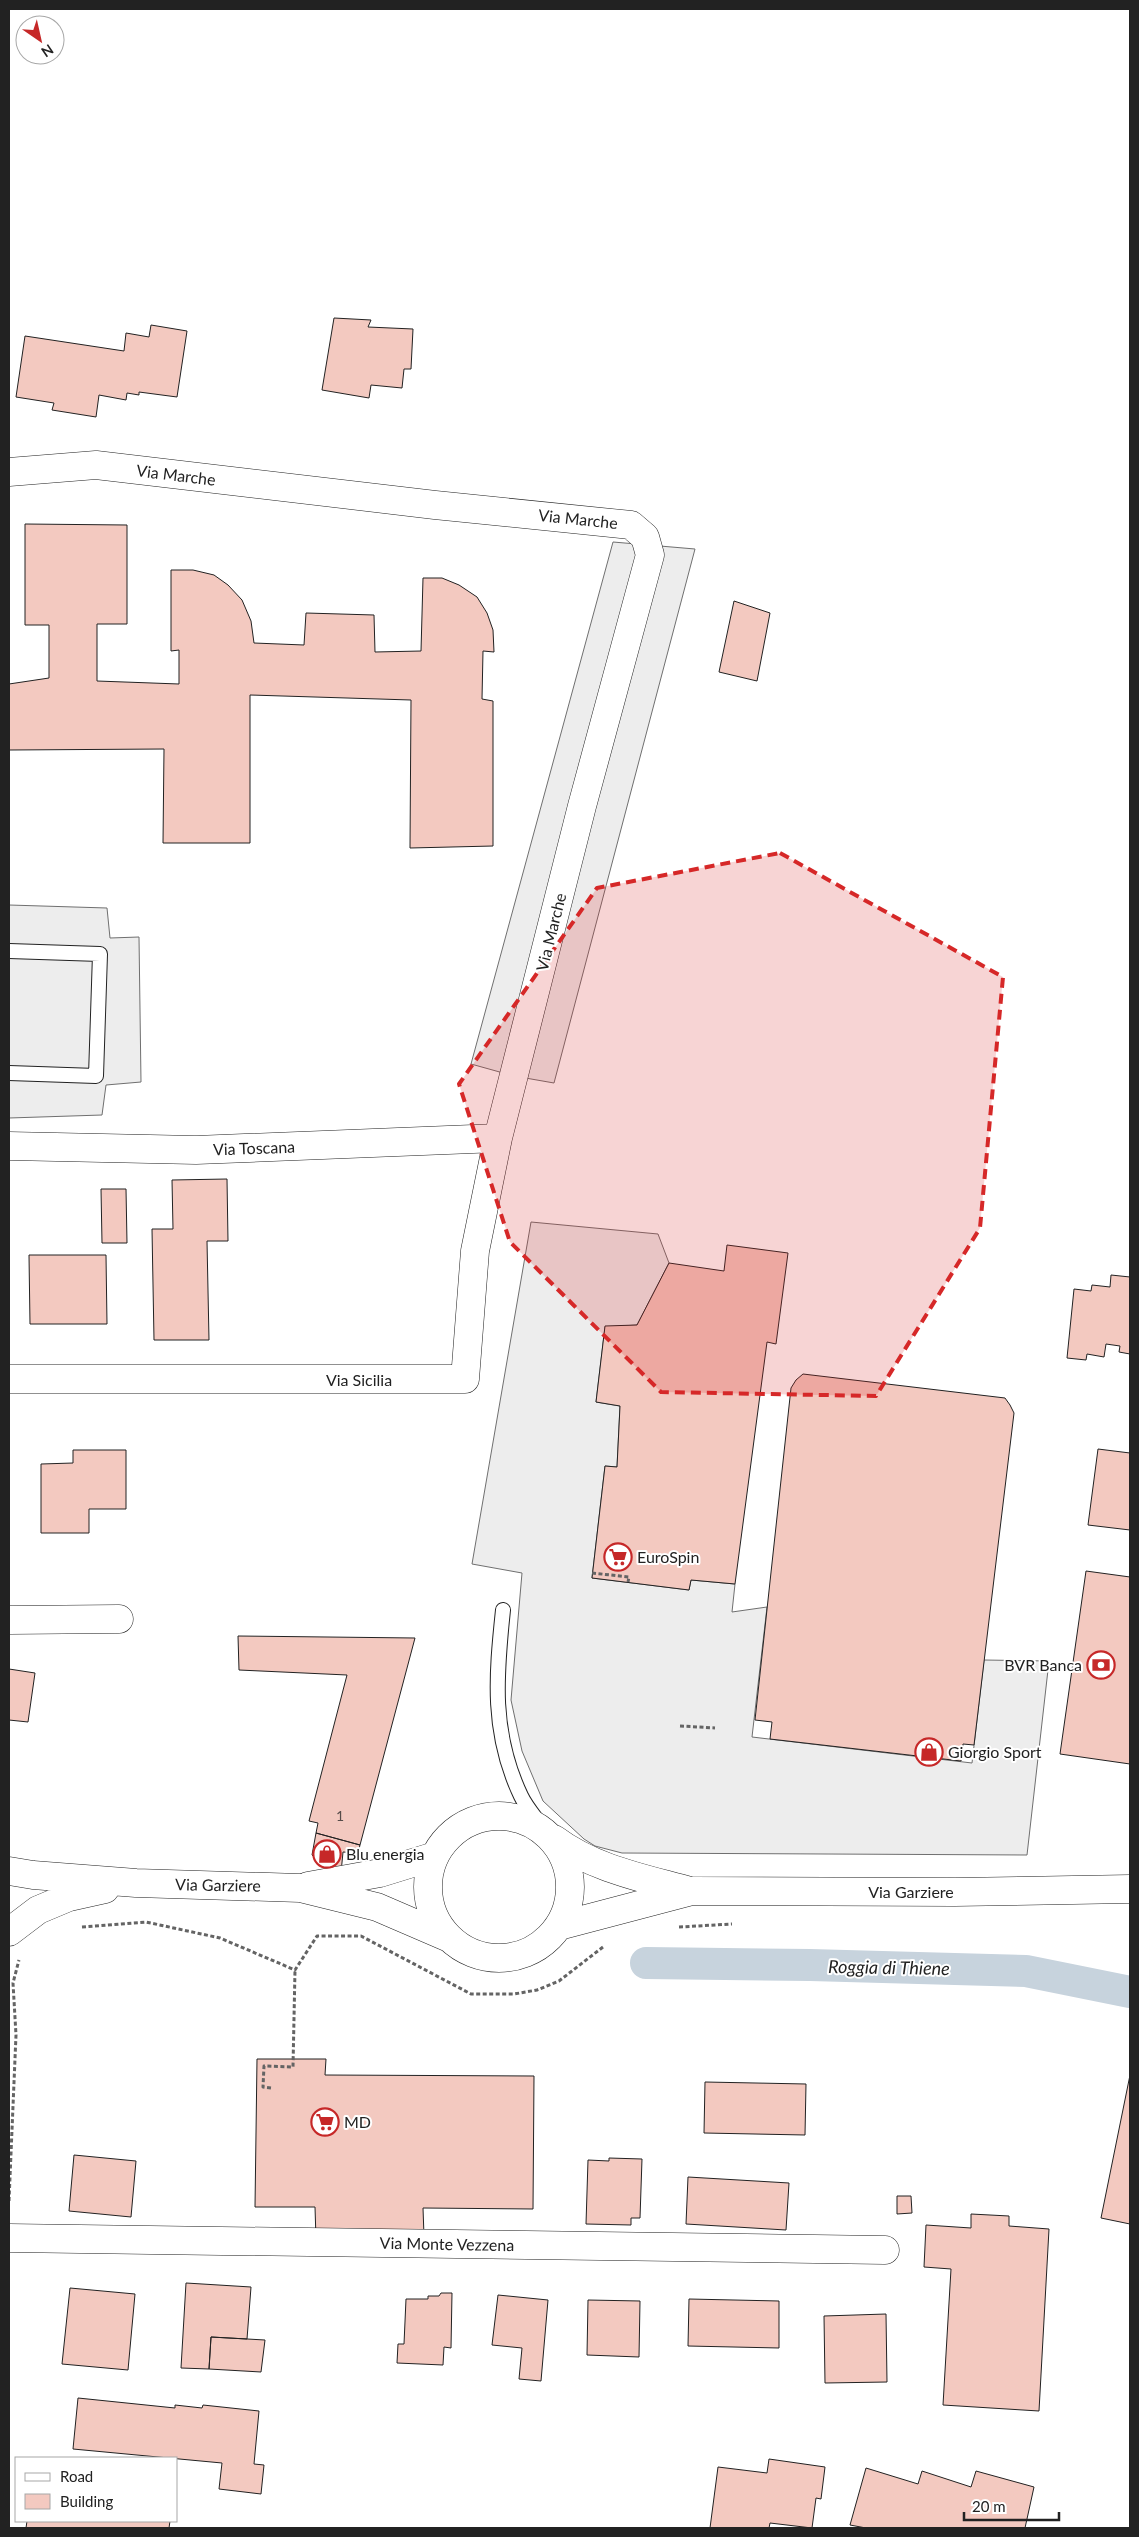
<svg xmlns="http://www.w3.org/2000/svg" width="1139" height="2537" font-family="Lato,sans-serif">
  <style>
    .parking { fill: #ededed; stroke: #6f6f6f }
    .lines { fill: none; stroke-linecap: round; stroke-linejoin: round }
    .canal { stroke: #c7d3dd; stroke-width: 32 }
    .building { fill: #f3c9c0; stroke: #222 }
    .lane-casing { stroke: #222; stroke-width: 16 }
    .street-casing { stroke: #222; stroke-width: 29 }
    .primary-casing { stroke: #222; stroke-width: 29 }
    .path { stroke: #646464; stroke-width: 3; stroke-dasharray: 4 2.5; stroke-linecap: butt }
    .lane { stroke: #fff; stroke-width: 14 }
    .street { stroke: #fff; stroke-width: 28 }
    .primary { stroke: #fff; stroke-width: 28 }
    .marked { fill: #d62828; fill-opacity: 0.2; stroke: #d62828; stroke-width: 4; stroke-dasharray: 10 6; stroke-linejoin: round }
    .labels { text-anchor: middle; stroke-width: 4; stroke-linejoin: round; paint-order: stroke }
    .number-label { font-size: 14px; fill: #564c4a }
    .street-label { font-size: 16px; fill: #222; stroke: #fff }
    .poi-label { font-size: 16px; fill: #222; stroke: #fff; text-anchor: start }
    .water-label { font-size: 18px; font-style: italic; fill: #222; stroke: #fff }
  </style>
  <rect width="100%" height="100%" fill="#fff"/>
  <!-- parking -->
  <path class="parking" d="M 613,542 L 695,549 L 554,1083 L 514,1076 L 471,1064 Z
    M 9,905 L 107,908 L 110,938 L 139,937 L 141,1082 L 106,1085 L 102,1115 L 9,1118 Z
    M 531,1222 L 658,1234 L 669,1263 L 637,1325 L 605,1327 L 596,1402 L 620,1406 L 617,1467 L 605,1466 L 592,1578 L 689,1590 L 691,1580 L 735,1584 L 732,1612 L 767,1607 L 752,1737 L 972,1763 L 984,1660 L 1049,1661 L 1027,1855 L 622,1853 L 595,1846 L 584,1839 L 543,1801 L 522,1751 L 511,1700 L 522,1573 L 472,1564 Z"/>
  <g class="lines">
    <!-- canal -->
    <path class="canal" d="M 646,1963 L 810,1965 L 1026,1971 L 1130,1992"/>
  </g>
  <!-- building -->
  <path class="building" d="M 334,318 L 371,320 L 368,327 L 413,329 L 411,369 L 404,369 L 402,388 L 371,385 L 369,398 L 322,390 Z
    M 151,325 L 187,331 L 177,397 L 139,392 L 139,395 L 127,393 L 126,400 L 99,395 L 96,417 L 52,410 L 54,403 L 16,397 L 25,336 L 124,351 L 126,333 L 149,337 Z
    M 25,524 L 127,525 L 127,624 L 97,624 L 97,681 L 179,684 L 179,650 L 171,651 L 171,570 L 193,570 L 214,575 L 228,585 L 242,600 L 251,621 L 254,643 L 304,645 L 306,613 L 374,615 L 375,652 L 421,651 L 423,578 L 442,578 L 459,585 L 477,597 L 487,613 L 493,630 L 494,652 L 483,651 L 482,699 L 493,701 L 493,846 L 410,848 L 411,700 L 250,695 L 250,843 L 163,843 L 164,749 L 9,750 L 9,684 L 49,678 L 49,625 L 25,625 Z
    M 734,601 L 770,613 L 757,681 L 719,672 Z
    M 227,1179 L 228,1241 L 207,1241 L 209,1340 L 154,1340 L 152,1229 L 173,1229 L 172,1180 Z
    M 101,1189 L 126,1189 L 127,1243 L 102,1243 Z
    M 727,1245 L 788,1253 L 776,1344 L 767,1342 L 735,1584 L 691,1580 L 689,1590 L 592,1578 L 605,1466 L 617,1467 L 620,1406 L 596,1402 L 605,1326 L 637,1325 L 669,1263 L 724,1271 Z
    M 29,1255 L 106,1255 L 107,1324 L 30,1324 Z
    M 1111,1275 L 1130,1277 L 1130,1354 L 1119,1352 L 1120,1346 L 1106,1344 L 1104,1357 L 1087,1354 L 1086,1360 L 1067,1358 L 1074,1289 L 1091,1291 L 1092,1285 L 1110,1287 Z
    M 803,1374 L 1005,1398 L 1010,1405 L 1014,1413 L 974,1745 L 963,1744 L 961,1761 L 770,1739 L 772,1722 L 755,1720 L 791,1388 L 796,1380 Z
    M 1098,1449 L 1130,1453 L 1130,1530 L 1088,1525 Z
    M 73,1450 L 126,1450 L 126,1509 L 89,1509 L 89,1533 L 41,1533 L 41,1464 L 73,1463 Z
    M 1086,1571 L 1130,1577 L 1130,1764 L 1060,1754 Z
    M 238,1636 L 415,1638 L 360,1845 L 316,1833 L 318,1823 L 309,1821 L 347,1675 L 239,1670 Z
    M 9,1669 L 35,1673 L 28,1722 L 9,1720 Z
    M 316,1833 L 360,1845 L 358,1853 L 343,1852 L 341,1873 L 321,1864 L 312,1855 Z
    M 257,2059 L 326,2059 L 325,2075 L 534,2076 L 533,2209 L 423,2208 L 424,2236 L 316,2239 L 315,2207 L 255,2207 Z
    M 1130,2075 L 1130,2224 L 1101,2218 Z
    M 705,2082 L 806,2084 L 805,2135 L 704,2133 Z
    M 74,2155 L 136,2161 L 131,2217 L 69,2211 Z
    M 609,2158 L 642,2159 L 640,2218 L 631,2218 L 631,2225 L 586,2224 L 588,2160 L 609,2161 Z
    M 688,2177 L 789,2183 L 786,2230 L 686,2224 Z
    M 897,2196 L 911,2196 L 912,2213 L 897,2214 Z
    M 971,2214 L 1009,2216 L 1009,2226 L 1049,2229 L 1039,2411 L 943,2405 L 951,2269 L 924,2267 L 926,2225 L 971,2228 Z
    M 186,2283 L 251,2287 L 247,2339 L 211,2337 L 209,2369 L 181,2368 Z
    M 70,2288 L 135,2294 L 128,2370 L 62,2364 Z
    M 441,2293 L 452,2293 L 451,2348 L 444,2347 L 443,2365 L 397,2363 L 398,2344 L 404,2344 L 406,2299 L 428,2299 L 428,2296 L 439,2296 Z
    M 498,2295 L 548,2300 L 541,2381 L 519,2379 L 522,2348 L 492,2345 Z
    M 689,2299 L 779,2301 L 779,2348 L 688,2346 Z
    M 588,2300 L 640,2301 L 639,2357 L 587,2355 Z
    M 886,2314 L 887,2382 L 825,2383 L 824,2316 Z
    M 211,2337 L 265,2340 L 261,2372 L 209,2369 Z
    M 78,2398 L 175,2408 L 175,2405 L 202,2408 L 203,2405 L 259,2411 L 254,2464 L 264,2465 L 261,2494 L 219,2489 L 222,2463 L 73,2449 Z
    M 769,2459 L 825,2467 L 821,2499 L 816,2498 L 812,2528 L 770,2523 L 769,2528 L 710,2528 L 718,2467 L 767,2473 Z
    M 866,2468 L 918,2484 L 922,2471 L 971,2487 L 976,2471 L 1034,2487 L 1025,2528 L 866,2528 L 850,2525 Z
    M 27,2521 L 170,2521 L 169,2528 L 26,2528 Z"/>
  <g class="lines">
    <!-- lane casing -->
    <g class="lane-casing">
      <path id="lane" d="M 9,951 L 100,954 L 96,1076 L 9,1073
        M 503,1610 C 496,1676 491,1733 521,1796 C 527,1809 539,1821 547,1834"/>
    </g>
    <!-- street casing -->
    <g class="street-casing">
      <path id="street" d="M 9,472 L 96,465 L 435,505 L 631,525 L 645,537 L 650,555 L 582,806 L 498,1138 L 475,1251 L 465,1379 L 9,1379
        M 9,1146 L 196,1150 L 498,1138
        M 9,1620 L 119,1619
        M 9,2238 L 885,2250"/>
    </g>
    <!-- primary casing -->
    <g class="primary-casing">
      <path id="primary" d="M428 1887a71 71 0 1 1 142 0a71 71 0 1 1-142 0Z
        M 554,1839 C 594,1869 643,1878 690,1891
        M 9,1871 L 33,1875 L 136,1883 L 300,1888 L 377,1907 L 449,1938
        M 308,1886 L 380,1873 L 435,1856
        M 559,1926 L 692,1891 L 955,1892 L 1130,1889
        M 9,1932 L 38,1910 L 69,1897 L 105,1889"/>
    </g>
    <!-- path -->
    <path class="path" d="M 592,1573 L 629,1577 L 628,1582
      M 680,1726 L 715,1728
      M 82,1927 L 146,1922 L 220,1938 L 295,1970 L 317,1936 L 361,1936 L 471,1994 L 514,1994 L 537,1990 L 559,1981 L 603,1947
      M 679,1927 L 732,1924
      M 271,2088 L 263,2087 L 264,2066 L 293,2067 L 295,1970
      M 9,2201 L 16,2035 L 13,1983 L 19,1960"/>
    <!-- lane -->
    <use href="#lane" class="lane"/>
    <!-- street -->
    <use href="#street" class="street"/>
    <!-- primary -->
    <use href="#primary" class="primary"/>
  </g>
  <!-- marked area -->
  <path class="marked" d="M 780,853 L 1003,977 L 980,1228 L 876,1396 L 661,1392 L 510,1242 L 459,1084 L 597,888 Z"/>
  <!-- icons -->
  <defs>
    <g id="supermarket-ring" transform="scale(1.4375)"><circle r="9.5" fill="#fff" stroke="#c62828" stroke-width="1.5"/><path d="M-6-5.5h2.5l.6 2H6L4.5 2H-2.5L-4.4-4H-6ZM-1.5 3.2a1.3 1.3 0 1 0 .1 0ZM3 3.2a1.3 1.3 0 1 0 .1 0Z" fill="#c62828"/></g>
    <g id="bank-ring" transform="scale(1.4375)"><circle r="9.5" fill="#fff" stroke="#c62828" stroke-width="1.5"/><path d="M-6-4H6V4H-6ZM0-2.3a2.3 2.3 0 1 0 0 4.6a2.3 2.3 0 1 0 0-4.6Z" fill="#c62828"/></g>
    <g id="shop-ring" transform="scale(1.4375)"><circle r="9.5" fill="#fff" stroke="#c62828" stroke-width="1.5"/><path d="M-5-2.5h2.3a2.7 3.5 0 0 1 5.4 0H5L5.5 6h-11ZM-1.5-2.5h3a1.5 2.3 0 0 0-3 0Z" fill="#c62828"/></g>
  </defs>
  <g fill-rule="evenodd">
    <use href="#supermarket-ring" x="618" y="1557"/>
    <use href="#bank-ring" x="1101" y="1665"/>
    <use href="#shop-ring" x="929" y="1752"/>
    <use href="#shop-ring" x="327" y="1854"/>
    <use href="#supermarket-ring" x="325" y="2122"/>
  </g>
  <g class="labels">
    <!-- number labels -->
    <g class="number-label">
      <text x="340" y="1821">1</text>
    </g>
    <!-- street labels -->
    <g class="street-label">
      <text transform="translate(176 475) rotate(7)" y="6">Via Marche</text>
      <text transform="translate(578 519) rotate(6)" y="6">Via Marche</text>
      <text transform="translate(551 932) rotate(-76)" y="6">Via Marche</text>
      <text transform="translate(254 1148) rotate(-2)" y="6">Via Toscana</text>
      <text x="359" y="1386">Via Sicilia</text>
      <text transform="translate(218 1885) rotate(1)" y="6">Via Garziere</text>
      <text x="911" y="1898">Via Garziere</text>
      <text transform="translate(447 2244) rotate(1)" y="6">Via Monte Vezzena</text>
    </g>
    <!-- poi labels -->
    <g class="poi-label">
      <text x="637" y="1563">EuroSpin</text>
      <text x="1082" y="1671" text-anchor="end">BVR Banca</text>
      <text x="948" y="1758">Giorgio Sport</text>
      <text x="346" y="1860">Blu energia</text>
      <text x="344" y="2128">MD</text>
    </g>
    <!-- water labels -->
    <g class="water-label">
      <text transform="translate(889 1968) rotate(1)" y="6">Roggia di Thiene</text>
    </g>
  </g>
  <!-- border -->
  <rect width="1139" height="2537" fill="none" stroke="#222222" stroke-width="20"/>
  <!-- legend -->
  <rect x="15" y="2457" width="162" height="65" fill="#ffffff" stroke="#a7a7a7"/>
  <rect x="25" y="2473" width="25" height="8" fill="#ffffff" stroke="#a7a7a7"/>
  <text x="60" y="2482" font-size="15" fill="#222222">Road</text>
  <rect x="25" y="2494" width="25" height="15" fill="#f3c9c0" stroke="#a7a7a7"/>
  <text x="60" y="2507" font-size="15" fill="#222222">Building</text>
  <!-- north arrow -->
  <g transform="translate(40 40) rotate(146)"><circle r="24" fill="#ffffff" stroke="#a7a7a7"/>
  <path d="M0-4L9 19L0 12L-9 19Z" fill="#c62828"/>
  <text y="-8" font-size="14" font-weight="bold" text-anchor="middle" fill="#222222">N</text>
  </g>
  <!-- scale -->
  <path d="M964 2512v8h95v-8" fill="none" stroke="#222222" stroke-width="2.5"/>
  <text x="972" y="2512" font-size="15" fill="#222222" stroke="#ffffff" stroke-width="4" paint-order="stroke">20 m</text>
</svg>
